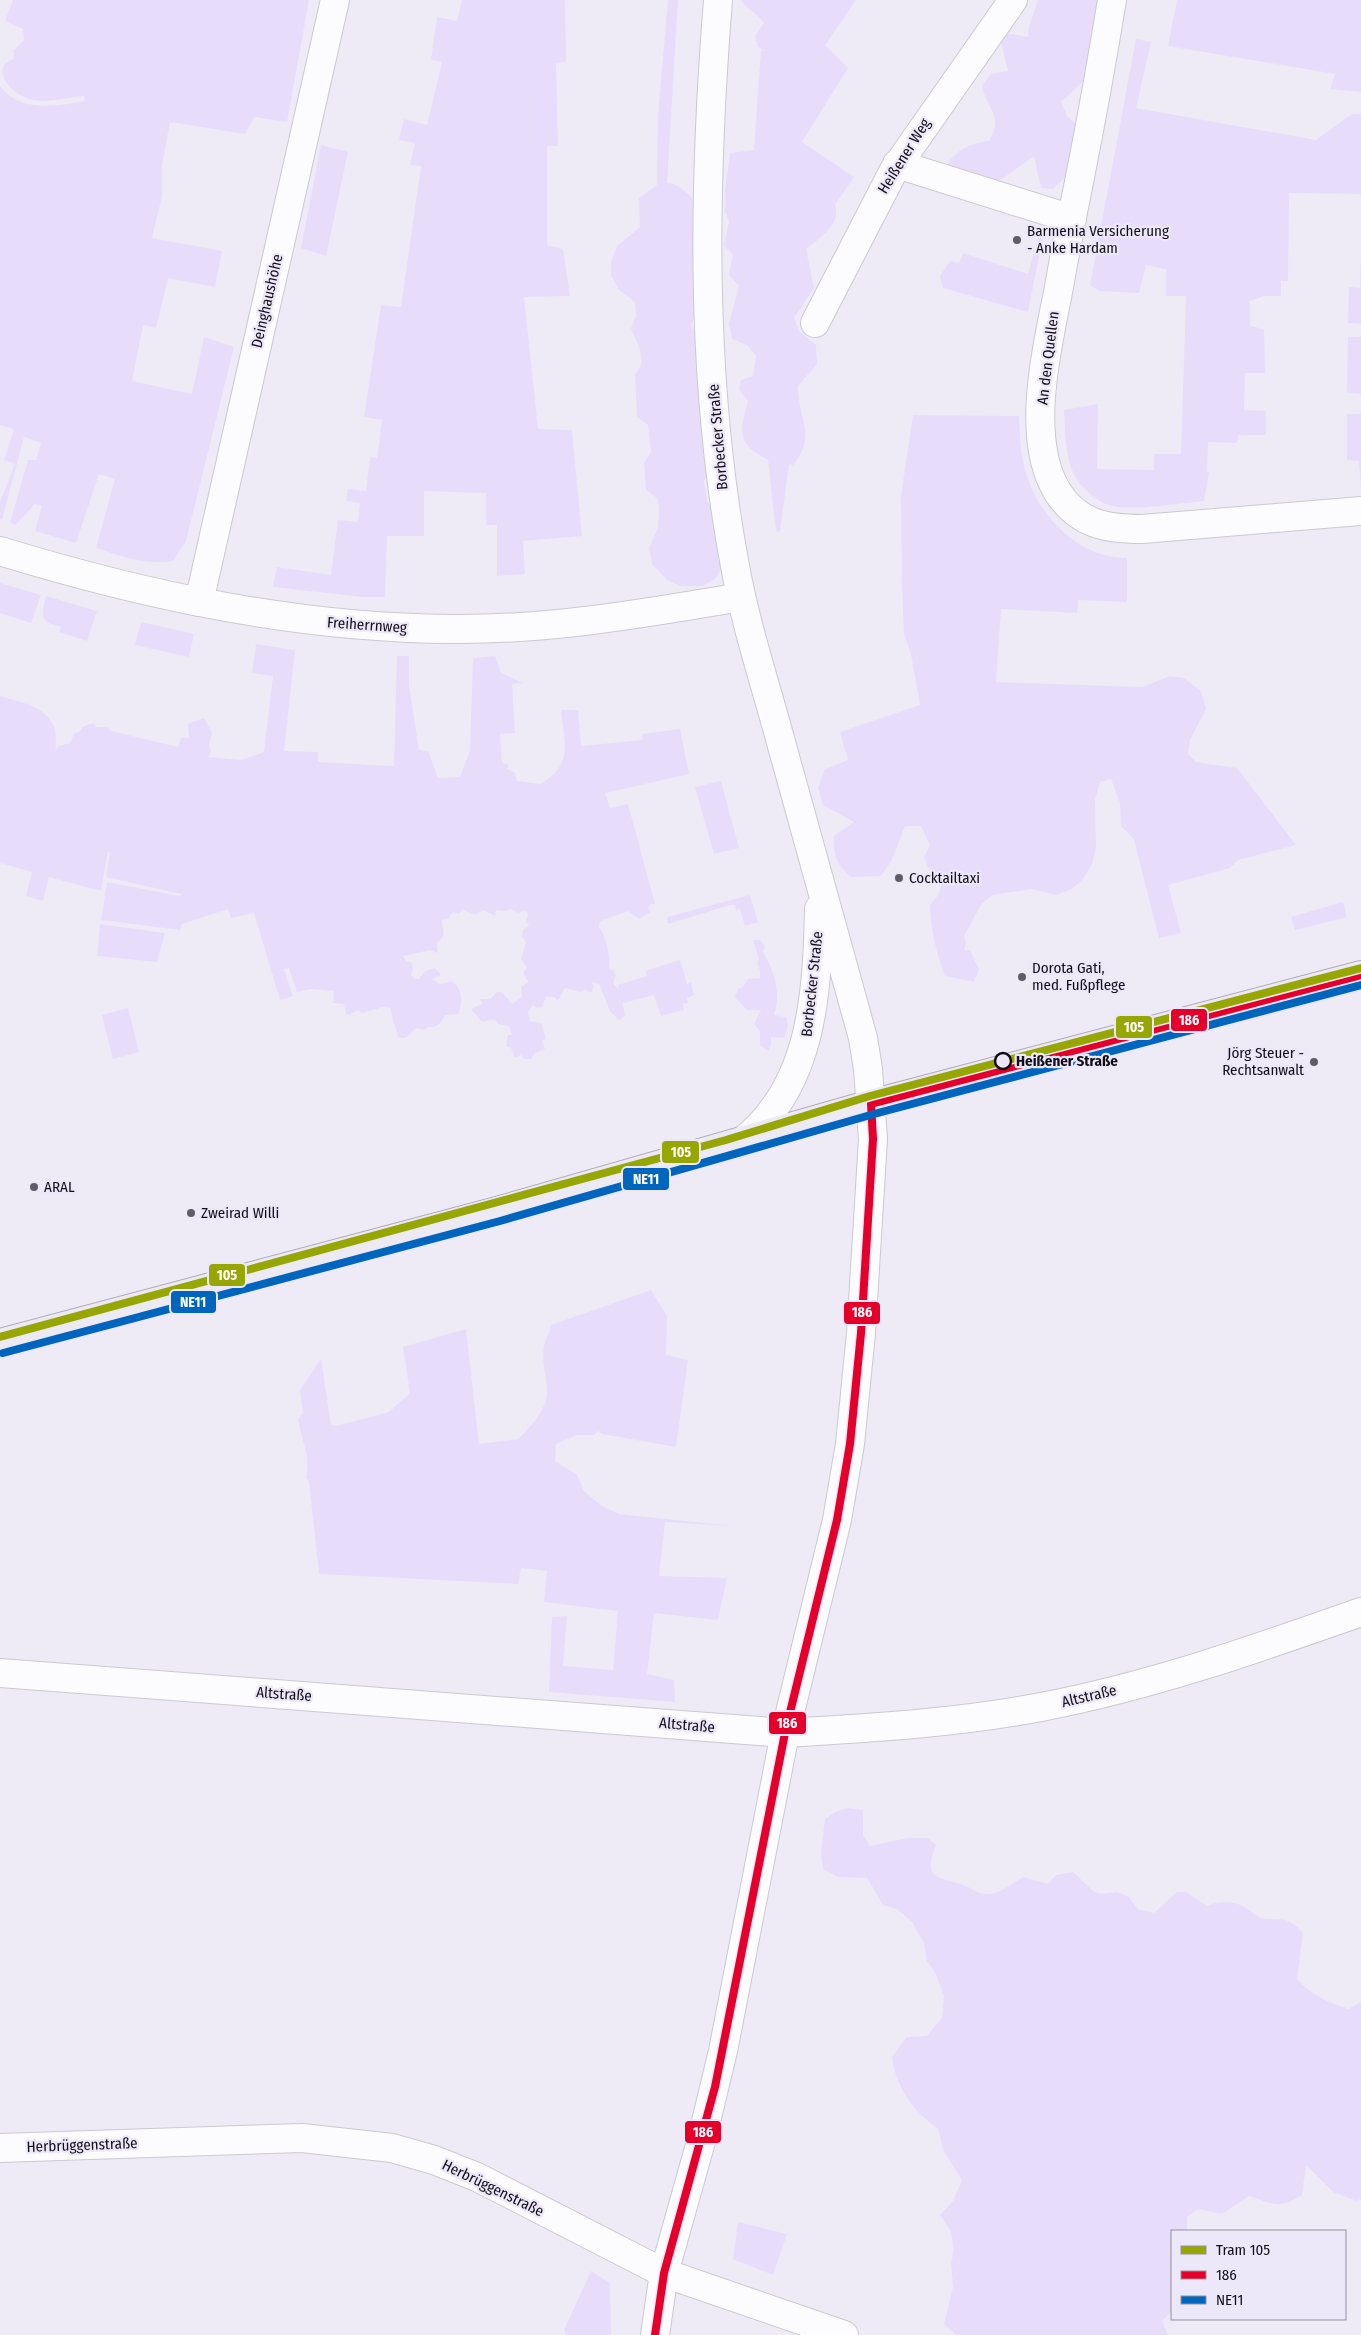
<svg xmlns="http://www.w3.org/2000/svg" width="1361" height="2335" font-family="'Fira Sans Condensed',sans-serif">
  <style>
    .green { fill: #e7ddfb }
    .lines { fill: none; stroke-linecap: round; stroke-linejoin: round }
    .minor-casing { stroke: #cbc9d1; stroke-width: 30 }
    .tertiary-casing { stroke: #cbc9d1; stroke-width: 30 }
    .primary-casing { stroke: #afaab9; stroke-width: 30 }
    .minor { stroke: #fcfcfe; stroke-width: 28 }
    .tertiary { stroke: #fcfcfe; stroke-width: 28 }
    .primary { stroke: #edeaf2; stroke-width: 28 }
    .bus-1-casing { stroke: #ede7fa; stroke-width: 11 }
    .bus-2-casing { stroke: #ede7fa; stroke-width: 11 }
    .bus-1 { stroke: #e4002b; stroke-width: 8 }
    .bus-2 { stroke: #0065bd; stroke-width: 8 }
    .tram-1-casing { stroke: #ede7fa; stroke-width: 11 }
    .tram-1 { stroke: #96a704; stroke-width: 8 }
    .poi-dot { fill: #5e5c64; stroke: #ede7fa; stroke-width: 2 }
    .stop-dot { fill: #ede7fa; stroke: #110f15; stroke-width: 2.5 }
    .labels { text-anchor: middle; stroke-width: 4.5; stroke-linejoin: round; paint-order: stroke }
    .street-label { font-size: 15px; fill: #110f15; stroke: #ede7fa }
    .poi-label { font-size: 15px; fill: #110f15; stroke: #ede7fa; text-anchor: start }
    .stop-label { font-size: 15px; font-weight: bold; fill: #110f15; stroke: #ede7fa; text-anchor: start }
    .line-badge { stroke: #ede7fa; stroke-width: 2 }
    .badge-label { font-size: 14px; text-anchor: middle; font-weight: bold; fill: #fff }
  </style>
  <rect width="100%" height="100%" fill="#eeebf6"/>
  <!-- green -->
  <path class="green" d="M 13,0 L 309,0 L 287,122 L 254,117 L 245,134 L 170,122 L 162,165 L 162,197 L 152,238 L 222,251 L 215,287 L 168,278 L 156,328 L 143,325 L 132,381 L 192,394 L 204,337 L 234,347 L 186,541 L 173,561 C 146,566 121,556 96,548 L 115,479 L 99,474 L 76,543 L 35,531 L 42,506 L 34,504 C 28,514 22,516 16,525 L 10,523 L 28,460 L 36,460 L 41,443 L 24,437 L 2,520 L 0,519 L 0,502 L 15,464 L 4,460 L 14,429 L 0,425 L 0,86 C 20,113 57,106 85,101 L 84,96 C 57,98 37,109 13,90 C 7,84 3,79 2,70 L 5,64 L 14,58 L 13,51 L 24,40 L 23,29 L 5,21 Z
    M 462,0 L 565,0 L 566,62 L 556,63 L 558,146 L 547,146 L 547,245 L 563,249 L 570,296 L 524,297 L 538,429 L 572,430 L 582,536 L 523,541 L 525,574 L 497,576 L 497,525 L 486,525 L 486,493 L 424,491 L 424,536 L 387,536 L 385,597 L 362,597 L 273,587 L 277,567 L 331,575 L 338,520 L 358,522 L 360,503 L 346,501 L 348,489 L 366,491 L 370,457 L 377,458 L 382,420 L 364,417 L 381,305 L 401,307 L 421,166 L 410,165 L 415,143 L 399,140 L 404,119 L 427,125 L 442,62 L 431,60 L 437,17 L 457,21 Z
    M 668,0 L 678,0 L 667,183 C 681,183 696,200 700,212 C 701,220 705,292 704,298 C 702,306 694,314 691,326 L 703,342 L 714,474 L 704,480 L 707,501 L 719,517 L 727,558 L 716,578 L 703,586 L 680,586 L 667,580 L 652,564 L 649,548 L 658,528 L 659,508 L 657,498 L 646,490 L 644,463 L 651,452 L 648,425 L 637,417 L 635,374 C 649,360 637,345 631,328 L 636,316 L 635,302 L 619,290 L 611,275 L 611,262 L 617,246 L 640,227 L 639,198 L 657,185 L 658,115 Z
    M 741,0 L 856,0 L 825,45 L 848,68 L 802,142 L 854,177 L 835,205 C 841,225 820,238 806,249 L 814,288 L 794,318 L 800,332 L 816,345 L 817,364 L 798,386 C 798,420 818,435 793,465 L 789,464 L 780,532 L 777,532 L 775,525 L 768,460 C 737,444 739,433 748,401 L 739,390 L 741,380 L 753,376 L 756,356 L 747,345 L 732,339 L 729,323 L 739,286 L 729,275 L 733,254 L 724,246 L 729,221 L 725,212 L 725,191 L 730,153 L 754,150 L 761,50 L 766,51 L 758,47 L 755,36 L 764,23 C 757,13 744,7 741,0 Z
    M 1038,0 L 1104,0 L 1095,12 L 1095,26 L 1085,80 L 1061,102 L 1067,116 L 1084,131 L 1064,178 L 1053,189 L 1041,188 L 1034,156 L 1002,179 L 982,188 L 943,173 C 951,153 967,143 989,141 C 1004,116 987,110 982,86 L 991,74 L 1008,71 L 1001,42 L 1006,33 L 1028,37 L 1029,26 Z
    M 1177,0 L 1361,0 L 1361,92 L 1330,89 L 1335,74 L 1168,46 Z
    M 1136,39 L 1151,42 L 1136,108 L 1316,140 L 1352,114 L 1361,114 L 1361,194 L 1289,193 L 1288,281 L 1281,281 L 1281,296 L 1264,296 L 1250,301 L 1250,326 L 1264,329 L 1265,373 L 1245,373 L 1244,410 L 1266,411 L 1266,435 L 1238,435 L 1237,443 L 1208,442 L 1207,471 L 1209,472 L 1204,501 C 1181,503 1129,512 1108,505 C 1093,499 1076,483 1071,467 C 1065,449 1065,429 1064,410 L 1098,404 L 1097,469 L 1154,470 L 1154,454 L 1181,454 L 1186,296 L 1166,296 L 1166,269 L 1146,265 L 1139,293 L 1099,291 L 1090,285 Z
    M 321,145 L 348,152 L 326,256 L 301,248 Z
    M 1041,226 L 1044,231 L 1028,312 L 943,288 L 940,276 L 950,261 L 959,263 L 963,253 L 1028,274 Z
    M 1361,255 L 1361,324 L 1348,323 L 1349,287 L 1360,288 Z
    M 1348,337 L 1361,337 L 1361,394 L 1347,393 Z
    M 1347,414 L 1361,414 L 1361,487 L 1359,461 L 1347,460 Z
    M 913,415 L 1019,416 C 1020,435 1020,455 1026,473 C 1039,517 1079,558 1127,558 L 1127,602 L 1078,600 L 1077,613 L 1001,609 L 996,682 L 1142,687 L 1170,676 L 1184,678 L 1201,691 L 1206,709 L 1190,740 L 1188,754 L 1196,762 L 1237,768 L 1296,845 L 1238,860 L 1230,868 L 1168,885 L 1181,933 L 1159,938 L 1134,839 L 1121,826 L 1120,803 L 1111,779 L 1100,782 L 1095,800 L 1096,848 L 1092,864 L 1083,879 L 1072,889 L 1056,895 L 1032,889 L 992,895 L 981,905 L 964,936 L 966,943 L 964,950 L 970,950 L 979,969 L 974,982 L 945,976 C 937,955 930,928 930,905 L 938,895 L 943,881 L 928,867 L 924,857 L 930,845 L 921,826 L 905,826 L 892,860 L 881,876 L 851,877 C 836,864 833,856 834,836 L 854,822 L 823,805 L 818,788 L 825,769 L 848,760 L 840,732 L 920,705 L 911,654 L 904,634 L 902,583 L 901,496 Z
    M 0,583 L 41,595 L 31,623 L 0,613 Z
    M 46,596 L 97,611 L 87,641 L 59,632 L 61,627 C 39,621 41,617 46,596 Z
    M 141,622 L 194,634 L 189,657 L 135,645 Z
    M 256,644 L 295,650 L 284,751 L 318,752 L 318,762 L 394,766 L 397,656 L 409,656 L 409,685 L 419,750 L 428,751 L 438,778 L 460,777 L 470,750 L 473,658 L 495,656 L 501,673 L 523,683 L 512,684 L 515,733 L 500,734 L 502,763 L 509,765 L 507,769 L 514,772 L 517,781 L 541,784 C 574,763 564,744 561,710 L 578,710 L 581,746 L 643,740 L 642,734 L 680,729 L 689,774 L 605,793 L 610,808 L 628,804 L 655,904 L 651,904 L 648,908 L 651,912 L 639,919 L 628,911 L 600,921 L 599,927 C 607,937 610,956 609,968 L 614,971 L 616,976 L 613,983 L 619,990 L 618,985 L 647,976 L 645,971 L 680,960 L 687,984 L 691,982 L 694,995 L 687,998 L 688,1003 L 683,1004 L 684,1010 L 661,1016 L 654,995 L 623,1003 L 625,1016 L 619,1020 L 610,1011 L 599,984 L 591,982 L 594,986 L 592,992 L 588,992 L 585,989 L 581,992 L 565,988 L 558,1001 L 554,997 L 546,997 L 542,1007 L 537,1008 L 532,1005 L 528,1013 L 530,1021 L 541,1023 L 546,1039 L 542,1041 L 545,1049 L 535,1053 L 531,1059 L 525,1059 L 521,1055 L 515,1058 L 511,1048 L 506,1046 L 508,1035 L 512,1035 L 509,1026 L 498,1024 L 494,1019 L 482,1022 L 471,1009 L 482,1004 L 480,999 L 490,999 L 497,992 L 502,992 L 512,1004 L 522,997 L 521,987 L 528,982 L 523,972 L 527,968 L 521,959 L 526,942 L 522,937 L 523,930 L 529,925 L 526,921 L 528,914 L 526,911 L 518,913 L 511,909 L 505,911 L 496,910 L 495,916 L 483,910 C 475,917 471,914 463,909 L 459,914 L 453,912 L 449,918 L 442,920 C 442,931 448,935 437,943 L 438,953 L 430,950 L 403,956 L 406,961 L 412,963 L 413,969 L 411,975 L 415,979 L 419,979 L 425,971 L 435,968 L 441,975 L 432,979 L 440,984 L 452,981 C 463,989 463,1003 458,1014 L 445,1015 C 441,1023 438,1028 428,1027 L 425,1030 L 416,1028 C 409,1033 409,1041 398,1037 L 390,1008 L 383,1007 L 362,1013 L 358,1010 L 349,1015 L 346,1014 L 344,1004 L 333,1003 L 334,991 L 311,989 L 297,992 L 289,968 L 284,969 L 293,996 L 280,1000 L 254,913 L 231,918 L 228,909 L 182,924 L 180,930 L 101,920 L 107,882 L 180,896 L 181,894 L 106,877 L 110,853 L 108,851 L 101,891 L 49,877 L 43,901 L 26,896 L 32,872 L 0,863 L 0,696 C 20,702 46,706 54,727 C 57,734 55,744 56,751 L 59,746 L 70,743 L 74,734 L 80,731 L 84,726 L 94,723 L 96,727 L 107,727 L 111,731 L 178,747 L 181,738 L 189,738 L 188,724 L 204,718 L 212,733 L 209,745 L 211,752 L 208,757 L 241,760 L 264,752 L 273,676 L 252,673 Z
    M 721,781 L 739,848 L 714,854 L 695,787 Z
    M 750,895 L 758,922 L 745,926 L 740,909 L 736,910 L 735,905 L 730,905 L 668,924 L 667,917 Z
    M 1343,902 L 1347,917 L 1295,930 L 1291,917 Z
    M 100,924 L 165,933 L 157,962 L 97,956 Z
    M 753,940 L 760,940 L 765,946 L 763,952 C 775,971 781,994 774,1015 L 786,1017 L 788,1026 L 784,1038 L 771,1037 L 771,1045 L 768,1051 L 760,1045 L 760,1031 L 754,1024 L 761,1010 L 747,1010 L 735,997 L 738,989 L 743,987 L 748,979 L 760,978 L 760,971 L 757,963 L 759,959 Z
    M 128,1008 L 139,1052 L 113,1059 L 102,1015 Z
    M 651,1290 L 667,1316 L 666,1355 L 688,1360 L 676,1447 L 602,1434 L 598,1431 L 594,1435 L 577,1435 L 556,1444 L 555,1461 L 577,1475 L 584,1491 L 602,1506 L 619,1514 L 733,1526 L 665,1522 L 659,1576 L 727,1578 L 718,1620 L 654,1613 L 647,1674 L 674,1680 L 675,1702 L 549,1692 L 552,1617 L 567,1616 L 563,1666 L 613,1670 L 618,1611 L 544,1602 L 547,1571 L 521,1568 L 518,1584 L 319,1574 L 309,1481 L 306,1478 C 311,1454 301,1440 298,1419 L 303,1413 L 300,1390 L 321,1359 L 331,1425 L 336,1426 L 389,1412 L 410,1393 L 403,1347 L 466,1329 L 479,1444 L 518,1439 C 529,1429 547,1409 547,1393 C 547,1377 540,1359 545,1342 C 547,1335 550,1333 551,1325 Z
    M 848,1808 L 863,1810 L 863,1835 L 870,1846 L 908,1838 L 928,1838 L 936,1845 C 923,1879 935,1876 963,1885 C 972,1888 979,1895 989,1894 C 1001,1893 1013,1883 1023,1877 L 1048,1884 L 1056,1875 L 1073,1872 L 1093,1891 L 1101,1894 L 1117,1892 L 1129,1897 L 1138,1909 L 1154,1913 L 1177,1892 L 1186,1892 L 1207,1906 C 1219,1901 1232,1900 1245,1907 C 1250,1910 1255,1916 1261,1918 C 1281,1922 1285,1913 1303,1933 L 1297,1979 C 1312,1995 1327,2002 1348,2009 L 1361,2002 L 1361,2199 L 1357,2201 L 1333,2192 L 1306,2165 L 1302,2195 C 1279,2210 1273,2204 1249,2196 L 1222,2214 L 1198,2209 L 1187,2217 L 1187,2231 L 1172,2231 L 1172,2311 L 1162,2321 L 1168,2335 L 956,2335 L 944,2324 L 953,2287 L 951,2263 L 954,2250 L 951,2231 L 940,2215 L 953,2201 L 962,2180 L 943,2150 L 938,2129 C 913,2111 896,2088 892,2057 L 907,2037 L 927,2036 L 942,2018 L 944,1996 L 936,1974 L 927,1961 L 924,1943 L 912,1922 L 897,1909 L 883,1905 L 867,1878 L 838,1877 L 823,1869 L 821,1854 L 825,1819 L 837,1811 Z
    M 738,2222 L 787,2234 L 773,2275 L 733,2259 Z
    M 591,2271 L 610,2283 L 611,2335 L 566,2335 L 564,2330 Z"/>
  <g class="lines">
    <!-- minor casing -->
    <g class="minor-casing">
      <path id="minor" d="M 1112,0 C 1102,61 1091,122 1079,182 C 1072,217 1065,252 1059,287 C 1048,345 1024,436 1057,491 C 1077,524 1106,529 1142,529 L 1361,511
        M 897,164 L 1072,219
        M 815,323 L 894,170 L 1013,0
        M 0,551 C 147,596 298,628 452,629 C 549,630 646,613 741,597
        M 199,602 L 335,0
        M 0,1673 L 785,1733 C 871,1728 957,1723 1041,1707 C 1151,1686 1256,1649 1361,1612
        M 0,2148 L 302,2138 L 392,2148 L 434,2160 L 477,2177 L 664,2273 L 844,2335"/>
    </g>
    <!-- tertiary casing -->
    <g class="tertiary-casing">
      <path id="tertiary" d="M 740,1143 C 813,1088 817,993 819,909
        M 655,2335 L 664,2273 L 702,2138 L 723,2051 L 785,1733 L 837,1520 L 850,1444 L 861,1333 L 873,1139 L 868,1069 L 863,1038 C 836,940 809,843 782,746 C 766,686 746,627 735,566 C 700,380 703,188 718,0"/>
    </g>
    <!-- primary casing -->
    <g class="primary-casing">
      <path id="primary" d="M 0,1343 L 497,1211 L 871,1104 L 1361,975"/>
    </g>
    <!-- minor -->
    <use href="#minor" class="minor"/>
    <!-- tertiary -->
    <use href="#tertiary" class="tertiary"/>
    <!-- primary -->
    <use href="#primary" class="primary"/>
    <!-- bus-1 casing -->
    <g class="bus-1-casing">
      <path id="bus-1" d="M 871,1104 L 1361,975
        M 655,2335 L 664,2273 L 715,2087 L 785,1733 L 837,1520 L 850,1444 L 861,1333 L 873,1139 L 871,1104"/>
    </g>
    <!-- bus-2 casing -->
    <g class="bus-2-casing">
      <path id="bus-2" d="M 3,1353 L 500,1221 L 874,1114 L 1361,985"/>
    </g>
    <!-- bus-1 -->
    <use href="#bus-1" class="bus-1"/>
    <!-- bus-2 -->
    <use href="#bus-2" class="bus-2"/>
    <!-- tram-1 casing -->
    <g class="tram-1-casing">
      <path id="tram-1" d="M 0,1337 L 726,1140 L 870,1096 L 1361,968"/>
    </g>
    <!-- tram-1 -->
    <use href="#tram-1" class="tram-1"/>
  </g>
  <!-- markers -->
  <g class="poi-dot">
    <circle cx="1017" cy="240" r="5"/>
    <circle cx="899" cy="878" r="5"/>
    <circle cx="1022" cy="977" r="5"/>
    <circle cx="1314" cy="1062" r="5"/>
    <circle cx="34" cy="1187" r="5"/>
    <circle cx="191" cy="1213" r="5"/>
  </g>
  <circle class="stop-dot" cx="1003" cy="1061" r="8"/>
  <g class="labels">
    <!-- street labels -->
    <g class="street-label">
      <text transform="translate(904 156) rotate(-58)" y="5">Heißener Weg</text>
      <text transform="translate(267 301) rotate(-77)" y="5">Deinghaushöhe</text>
      <text transform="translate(1048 358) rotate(-83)" y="5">An den Quellen</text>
      <text transform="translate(718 437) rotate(-95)" y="5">Borbecker Straße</text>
      <text transform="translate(367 625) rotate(4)" y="5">Freiherrnweg</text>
      <text transform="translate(812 984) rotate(-84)" y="5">Borbecker Straße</text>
      <text transform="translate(284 1694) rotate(4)" y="5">Altstraße</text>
      <text transform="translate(1089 1696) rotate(-13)" y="5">Altstraße</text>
      <text transform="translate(687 1725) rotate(5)" y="5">Altstraße</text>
      <text transform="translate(82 2145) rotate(-2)" y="5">Herbrüggenstraße</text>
      <text transform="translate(493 2188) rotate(26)" y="5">Herbrüggenstraße</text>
    </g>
    <!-- poi labels -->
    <g class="poi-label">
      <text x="1027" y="236">Barmenia Versicherung<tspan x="1027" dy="17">- Anke Hardam</tspan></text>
      <text x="909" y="883">Cocktailtaxi</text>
      <text x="1032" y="973">Dorota Gati,<tspan x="1032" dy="17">med. Fußpflege</tspan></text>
      <text x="1304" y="1058" text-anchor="end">Jörg Steuer -<tspan x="1304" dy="17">Rechtsanwalt</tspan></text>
      <text x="44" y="1192">ARAL</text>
      <text x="201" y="1218">Zweirad Willi</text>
    </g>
    <!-- stop labels -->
    <g class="stop-label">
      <text x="1016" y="1066">Heißener Straße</text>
    </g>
  </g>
  <g class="line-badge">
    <rect x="1170" y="1008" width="38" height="24" rx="5" fill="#e4002b"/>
    <rect x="1115" y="1015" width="38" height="24" rx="5" fill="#96a704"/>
    <rect x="661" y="1140" width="39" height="24" rx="5" fill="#96a704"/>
    <rect x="622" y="1167" width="48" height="24" rx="5" fill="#0065bd"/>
    <rect x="208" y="1263" width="38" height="24" rx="5" fill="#96a704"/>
    <rect x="170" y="1290" width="47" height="24" rx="5" fill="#0065bd"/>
    <rect x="843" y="1301" width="38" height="24" rx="5" fill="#e4002b"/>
    <rect x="768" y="1711" width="39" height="24" rx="5" fill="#e4002b"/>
    <rect x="684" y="2120" width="38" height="24" rx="5" fill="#e4002b"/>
  </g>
  <g class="badge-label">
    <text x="1189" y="1025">186</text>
    <text x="1134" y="1032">105</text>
    <text x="681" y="1157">105</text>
    <text x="646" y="1184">NE11</text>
    <text x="227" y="1280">105</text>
    <text x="193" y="1307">NE11</text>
    <text x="862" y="1317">186</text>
    <text x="787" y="1728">186</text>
    <text x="703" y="2137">186</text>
  </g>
  <!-- legend -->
  <rect x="1171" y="2230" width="175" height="90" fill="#ede7fa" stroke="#95919e"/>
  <rect x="1181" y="2246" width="25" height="8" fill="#96a704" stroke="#95919e"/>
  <text x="1216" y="2255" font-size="15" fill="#110f15">Tram 105</text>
  <rect x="1181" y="2271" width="25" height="8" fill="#e4002b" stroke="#95919e"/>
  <text x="1216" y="2280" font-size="15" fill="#110f15">186</text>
  <rect x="1181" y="2296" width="25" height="8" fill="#0065bd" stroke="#95919e"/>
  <text x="1216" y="2305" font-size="15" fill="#110f15">NE11</text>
</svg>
